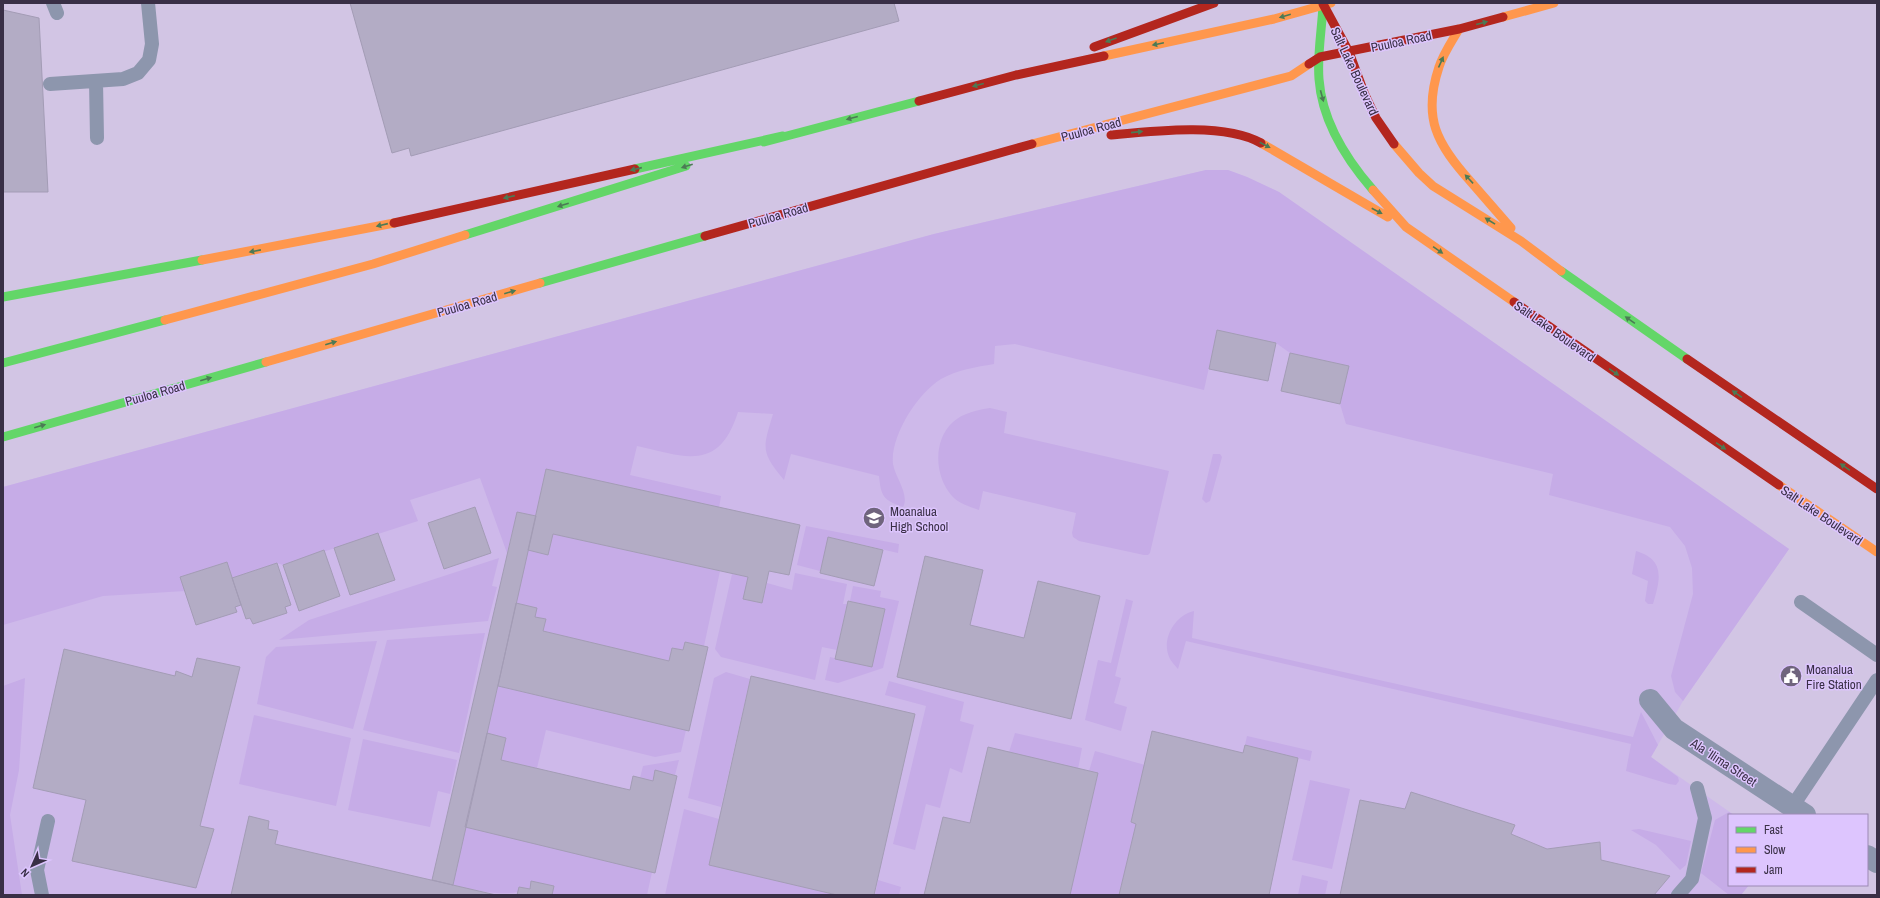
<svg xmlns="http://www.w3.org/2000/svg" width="1880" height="898" font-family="'Archivo Narrow',sans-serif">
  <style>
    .built { fill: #ceb9ea }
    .green { fill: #c6ace7 }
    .building { fill: #b3acc5; stroke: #a39cb5 }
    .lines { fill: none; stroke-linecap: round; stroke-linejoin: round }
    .lane { stroke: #8d96ad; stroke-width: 14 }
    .street { stroke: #8d96ad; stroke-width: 22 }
    .fast { stroke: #63d668; stroke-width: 9 }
    .slow { stroke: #ff974d; stroke-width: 9 }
    .jam { stroke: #b3261e; stroke-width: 9 }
    .oneway { fill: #4c7a55 }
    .labels { text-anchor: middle; stroke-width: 3; stroke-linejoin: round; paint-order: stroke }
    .street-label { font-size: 13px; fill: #392f46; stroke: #ddc5fe }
    .poi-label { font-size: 13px; fill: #392f46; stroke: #ddc5fe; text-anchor: start }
  </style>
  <rect width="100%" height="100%" fill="#d2c5e4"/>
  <!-- built -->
  <path class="built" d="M 1206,170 L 1228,170 L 1247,177 L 1279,192 L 1789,549 L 1683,701 L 1651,757 L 1734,815 L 1729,815 L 1729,885 L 1749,885 L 1741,895 L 3,895 L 3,487 L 934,234 Z"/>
  <!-- green -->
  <path class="green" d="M 1206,170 L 1228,170 L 1247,177 L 1279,192 L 1789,549 L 1683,701 L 1675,692 L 1671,676 L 1693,594 L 1692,568 L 1685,546 L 1670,527 L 1549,495 L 1553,474 L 1346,424 L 1340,404 L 1349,366 L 1290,353 L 1276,343 L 1217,331 L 1204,390 L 1015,344 L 995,346 L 994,364 C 976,367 957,370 941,379 C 918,393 890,436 893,464 C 895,477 910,495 903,507 C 883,500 881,496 879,476 L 791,454 L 784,480 C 760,451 763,448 773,414 L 738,412 C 719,472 686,457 637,446 L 630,475 L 721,496 L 719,508 L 546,469 L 536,516 L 517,512 L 507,553 L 480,478 L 410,500 L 418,521 L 283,565 L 277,563 L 232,578 L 226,562 L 181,577 L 185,591 L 103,596 L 3,625 L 3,487 L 934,234 Z
    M 990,408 L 1007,412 L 1004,433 L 1169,471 L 1150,553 L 1148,555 L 1144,555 L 1079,541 L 1073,537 L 1072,533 L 1076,513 L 983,491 L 979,510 C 970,507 958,503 952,496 C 934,476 933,440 953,422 C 963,413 977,410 990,408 Z
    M 1213,454 L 1220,454 L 1222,457 L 1210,501 L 1206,503 L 1202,499 Z
    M 806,526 L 899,544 L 898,553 L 829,537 L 820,571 L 797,565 Z
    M 553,534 L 720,571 L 704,646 L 685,642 L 683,650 L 672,648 L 669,661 L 543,631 L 546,619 L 535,617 L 537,608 L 516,603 L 528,550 L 548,555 Z
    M 1636,551 C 1666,560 1660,580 1653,604 L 1648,604 L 1645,601 L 1648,581 L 1632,574 Z
    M 499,558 L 492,586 L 497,587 L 488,621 L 279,640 L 309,620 Z
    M 795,573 L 847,584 L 843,604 L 847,604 L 837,650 L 822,647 L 815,680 L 721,657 L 715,649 L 732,574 L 748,577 L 744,599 L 762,603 L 767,583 L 792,590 Z
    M 853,586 L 881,591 L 880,597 L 899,601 L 883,668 L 838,683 L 825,680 L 830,657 L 872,667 L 885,610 L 850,601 Z
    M 1126,599 L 1133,601 L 1115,676 L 1121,678 L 1114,703 L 1127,707 L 1121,731 L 1085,720 L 1098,660 L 1111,663 Z
    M 1194,611 L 1192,638 L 1633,737 L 1641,712 L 1658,745 L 1651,757 L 1678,777 L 1679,781 L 1676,785 L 1669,784 L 1626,771 L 1631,744 L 1186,641 L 1178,669 C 1175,666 1172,662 1170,659 C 1160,640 1175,615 1194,611 Z
    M 485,633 L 459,753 L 363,730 L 387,640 Z
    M 377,641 L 353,729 L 257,704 L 266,657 L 276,647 Z
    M 726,672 L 750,679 L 721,807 L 688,798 L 714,678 Z
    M 25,678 L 19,770 L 10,815 L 22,895 L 3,895 L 3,686 Z
    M 889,681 L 964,702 L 960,721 L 974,725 L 962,773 L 950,768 L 940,808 L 926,804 L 915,850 L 893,844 L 926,706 L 885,695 Z
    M 498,686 L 686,730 L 681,752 L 655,757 L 546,730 L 537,768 L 501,760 L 487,733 Z
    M 254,715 L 351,738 L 336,806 L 239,784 Z
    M 1015,733 L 1082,748 L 1078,769 L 1009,752 Z
    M 1247,736 L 1312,751 L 1310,761 L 1245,745 Z
    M 363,739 L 457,760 L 450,794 L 438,791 L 430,827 L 348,810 Z
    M 1095,751 L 1145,765 L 1131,822 L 1136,824 L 1119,895 L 1070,895 L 1098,774 L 1089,771 Z
    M 679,760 L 675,775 L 656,771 L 653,781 L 640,778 L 643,766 Z
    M 1310,780 L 1350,789 L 1332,869 L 1292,860 Z
    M 684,809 L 719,819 L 709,865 L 837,895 L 665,895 Z
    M 1729,812 L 1734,815 L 1729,815 L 1729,885 L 1749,885 L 1741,895 L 1729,895 L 1701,873 L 1715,820 Z
    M 465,827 L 652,872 L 647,895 L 552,895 L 554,886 L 531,881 L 530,889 C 504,898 479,891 453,885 Z
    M 1639,829 L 1691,841 L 1686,865 L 1680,870 L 1656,845 L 1631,830 Z
    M 1302,875 L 1328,881 L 1325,895 L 1298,895 Z
    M 878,880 L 901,887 L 899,895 L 875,895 Z"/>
  <!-- building -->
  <path class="building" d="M 350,3 L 894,3 L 899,21 L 411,156 L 409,148 L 392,153 Z
    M 3,10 L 39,18 L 48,192 L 3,192 Z
    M 1217,330 L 1276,343 L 1268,381 L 1209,369 Z
    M 1290,353 L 1349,366 L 1340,404 L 1281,391 Z
    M 546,469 L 800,525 L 789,575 L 769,571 L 762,603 L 743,599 L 748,577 L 553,534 L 548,555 L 528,550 Z
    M 475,507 L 491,553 L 444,569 L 428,523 Z
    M 517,512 L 536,516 L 453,885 L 432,880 Z
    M 378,533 L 395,580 L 350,595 L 334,548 Z
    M 828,537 L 883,550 L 874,586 L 820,573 Z
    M 324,550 L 340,596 L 299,611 L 283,565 Z
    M 925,556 L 983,570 L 970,625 L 1024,638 L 1038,581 L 1100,596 L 1071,719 L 897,677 Z
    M 227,562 L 241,605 L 235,607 L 237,612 L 196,625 L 180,577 Z
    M 277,563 L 291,605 L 285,607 L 287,613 L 253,624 L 250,618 L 246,619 L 232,578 Z
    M 848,601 L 885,609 L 872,667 L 835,659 Z
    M 516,603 L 537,608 L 535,617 L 546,619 L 543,631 L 669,661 L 672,648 L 683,650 L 685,642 L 708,647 L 689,731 L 498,686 Z
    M 64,649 L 175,676 L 176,671 L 192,677 L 197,658 L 240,667 L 200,826 L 214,829 L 196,888 L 72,861 L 86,800 L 33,788 Z
    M 751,676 L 915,714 L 874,895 L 837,895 L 709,865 Z
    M 1152,731 L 1243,753 L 1245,745 L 1298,758 L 1269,895 L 1119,895 L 1136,824 L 1131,822 Z
    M 487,733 L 506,738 L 501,760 L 630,790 L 633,776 L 653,781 L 655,770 L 677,776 L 655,873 L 465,827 Z
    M 988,747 L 1098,773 L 1070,895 L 924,895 L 943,817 L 970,823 Z
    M 1411,792 L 1515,825 L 1511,834 L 1547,849 L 1600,842 L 1601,860 L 1670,876 L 1654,895 L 1340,895 L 1360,800 L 1405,809 Z
    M 249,816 L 269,821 L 268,829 L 278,831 L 275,844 L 496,895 L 231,895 Z
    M 531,881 L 554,886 L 552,895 L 517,895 L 519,887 L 530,889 Z"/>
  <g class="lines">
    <!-- lane -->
    <path class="lane" d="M 53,3 L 57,13
      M 96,81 L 97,138
      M 50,84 L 123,79 L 138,73 L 149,60 L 152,44 L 148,3
      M 1801,602 L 1877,655
      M 1792,807 L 1877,680
      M 42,895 L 37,870 L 48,821
      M 1678,895 L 1692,879 L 1705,818 L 1697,788"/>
    <!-- street -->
    <path class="street" d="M 1650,700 L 1674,729 L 1805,815
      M 1867,856 L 1877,862"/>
    <!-- fast -->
    <path class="fast" d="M 1323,5 C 1322,29 1317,54 1319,79 C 1322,121 1346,159 1373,190
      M 764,142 L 919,101
      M 635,169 L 783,136
      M 465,235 L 686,166
      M 1561,271 L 1687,359
      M 540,283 L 705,236
      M 3,297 L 202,260
      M 3,363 L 165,320
      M 3,437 L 266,362"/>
    <!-- slow -->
    <path class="slow" d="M 1503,17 L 1554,3
      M 1459,29 C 1452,41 1443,54 1439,67 C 1422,118 1437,144 1471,182 C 1484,197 1498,213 1511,228
      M 1104,56 L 1274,19 L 1331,3
      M 1261,143 L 1388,217
      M 1032,144 L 1291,76 L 1309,64
      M 1394,144 L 1419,173 L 1433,186 L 1521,241 L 1561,271
      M 1373,190 L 1406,227 L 1514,302
      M 202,260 L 394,223
      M 165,320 L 373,264 L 465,235
      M 266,362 L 540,283
      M 1779,485 L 1877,552"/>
    <!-- jam -->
    <path class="jam" d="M 1323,4 L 1349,52 L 1365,95 L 1376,118 L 1394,144
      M 1094,47 L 1214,3
      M 1309,64 L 1320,57 L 1459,29 L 1503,17
      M 919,101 L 1016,75 L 1104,56
      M 1111,135 C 1152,131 1225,122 1261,143
      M 394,223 L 635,169
      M 705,236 L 1032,144
      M 1514,302 L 1779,485
      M 1687,359 L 1877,489"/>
  </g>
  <!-- one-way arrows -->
  <defs><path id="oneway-solid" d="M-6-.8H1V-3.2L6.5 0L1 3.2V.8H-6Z"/></defs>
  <g class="oneway">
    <use href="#oneway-solid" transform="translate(1285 16) rotate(164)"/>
    <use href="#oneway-solid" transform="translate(1482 23) rotate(-15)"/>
    <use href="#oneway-solid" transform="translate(1111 40) rotate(160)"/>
    <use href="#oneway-solid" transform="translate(1158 44) rotate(168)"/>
    <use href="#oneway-solid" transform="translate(1441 62) rotate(-66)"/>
    <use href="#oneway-solid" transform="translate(978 85) rotate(165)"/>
    <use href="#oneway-solid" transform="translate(1322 96) rotate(75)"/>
    <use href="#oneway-solid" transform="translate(852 118) rotate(165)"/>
    <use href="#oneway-solid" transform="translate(1137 132) rotate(-6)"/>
    <use href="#oneway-solid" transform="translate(1265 145) rotate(28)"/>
    <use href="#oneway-solid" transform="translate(687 166) rotate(163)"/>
    <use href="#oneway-solid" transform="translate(636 169) rotate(167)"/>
    <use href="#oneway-solid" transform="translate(1469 179) rotate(-133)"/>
    <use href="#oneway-solid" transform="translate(509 197) rotate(167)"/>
    <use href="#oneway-solid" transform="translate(563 205) rotate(163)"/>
    <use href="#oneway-solid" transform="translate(1377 211) rotate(28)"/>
    <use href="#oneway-solid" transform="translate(1490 221) rotate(-148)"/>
    <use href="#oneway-solid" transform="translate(382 225) rotate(167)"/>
    <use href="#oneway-solid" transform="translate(1438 250) rotate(35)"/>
    <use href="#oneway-solid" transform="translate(255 251) rotate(169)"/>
    <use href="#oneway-solid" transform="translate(510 292) rotate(-16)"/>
    <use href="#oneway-solid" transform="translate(1630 320) rotate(-145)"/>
    <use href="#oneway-solid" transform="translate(331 343) rotate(-16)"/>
    <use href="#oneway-solid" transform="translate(1614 372) rotate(35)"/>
    <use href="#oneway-solid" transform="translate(206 379) rotate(-16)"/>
    <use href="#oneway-solid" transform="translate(1737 394) rotate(-145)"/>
    <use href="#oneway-solid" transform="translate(40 426) rotate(-16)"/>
    <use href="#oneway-solid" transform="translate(1721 446) rotate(34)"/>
    <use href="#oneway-solid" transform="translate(1845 467) rotate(-145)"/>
  </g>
  <!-- icons -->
  <defs>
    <g id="school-disc" transform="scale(1.15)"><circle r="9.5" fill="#6f647d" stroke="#ddc5fe"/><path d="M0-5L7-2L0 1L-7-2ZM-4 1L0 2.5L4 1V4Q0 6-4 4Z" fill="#fff"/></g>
    <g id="civic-disc" transform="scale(1.15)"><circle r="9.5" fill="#6f647d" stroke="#ddc5fe"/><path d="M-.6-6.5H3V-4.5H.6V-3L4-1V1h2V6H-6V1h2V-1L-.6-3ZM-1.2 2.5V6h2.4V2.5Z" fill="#fff"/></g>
  </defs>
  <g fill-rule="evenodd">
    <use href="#school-disc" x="874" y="518"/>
    <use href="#civic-disc" x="1791" y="676"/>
  </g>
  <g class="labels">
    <!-- street labels -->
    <g class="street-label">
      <text transform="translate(1401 41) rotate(-12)" y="5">Puuloa Road</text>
      <text transform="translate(1355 71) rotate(65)" y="5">Salt Lake Boulevard</text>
      <text transform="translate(1091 129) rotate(-15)" y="5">Puuloa Road</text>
      <text transform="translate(778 215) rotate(-16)" y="5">Puuloa Road</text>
      <text transform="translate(467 304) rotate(-16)" y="5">Puuloa Road</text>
      <text transform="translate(1555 331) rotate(35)" y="5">Salt Lake Boulevard</text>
      <text transform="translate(155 393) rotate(-16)" y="5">Puuloa Road</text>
      <text transform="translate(1822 515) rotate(34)" y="5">Salt Lake Boulevard</text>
      <text transform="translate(1724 762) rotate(33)" y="5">Ala ʻIlima Street</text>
    </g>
    <!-- poi labels -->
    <g class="poi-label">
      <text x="890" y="516">Moanalua<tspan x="890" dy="15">High School</tspan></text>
      <text x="1806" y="674">Moanalua<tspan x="1806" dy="15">Fire Station</tspan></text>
    </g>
  </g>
  <!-- border -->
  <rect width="1880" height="898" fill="none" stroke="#392f46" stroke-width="8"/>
  <!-- legend -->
  <rect x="1728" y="814" width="140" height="72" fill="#ddc5fe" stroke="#9b89b4"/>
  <rect x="1736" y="827" width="20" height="6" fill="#63d668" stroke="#9b89b4"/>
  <text x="1764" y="834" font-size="12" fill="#392f46">Fast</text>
  <rect x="1736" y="847" width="20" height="6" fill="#ff974d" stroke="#9b89b4"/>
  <text x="1764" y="854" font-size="12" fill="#392f46">Slow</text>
  <rect x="1736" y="867" width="20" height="6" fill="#b3261e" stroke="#9b89b4"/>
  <text x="1764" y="874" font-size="12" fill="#392f46">Jam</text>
  <!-- north arrow -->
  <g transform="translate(32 866) rotate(225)" stroke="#ddc5fe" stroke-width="3" paint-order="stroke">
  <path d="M0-3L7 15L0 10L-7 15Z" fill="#392f46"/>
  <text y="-6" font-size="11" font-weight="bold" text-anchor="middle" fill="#392f46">N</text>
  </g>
</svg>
